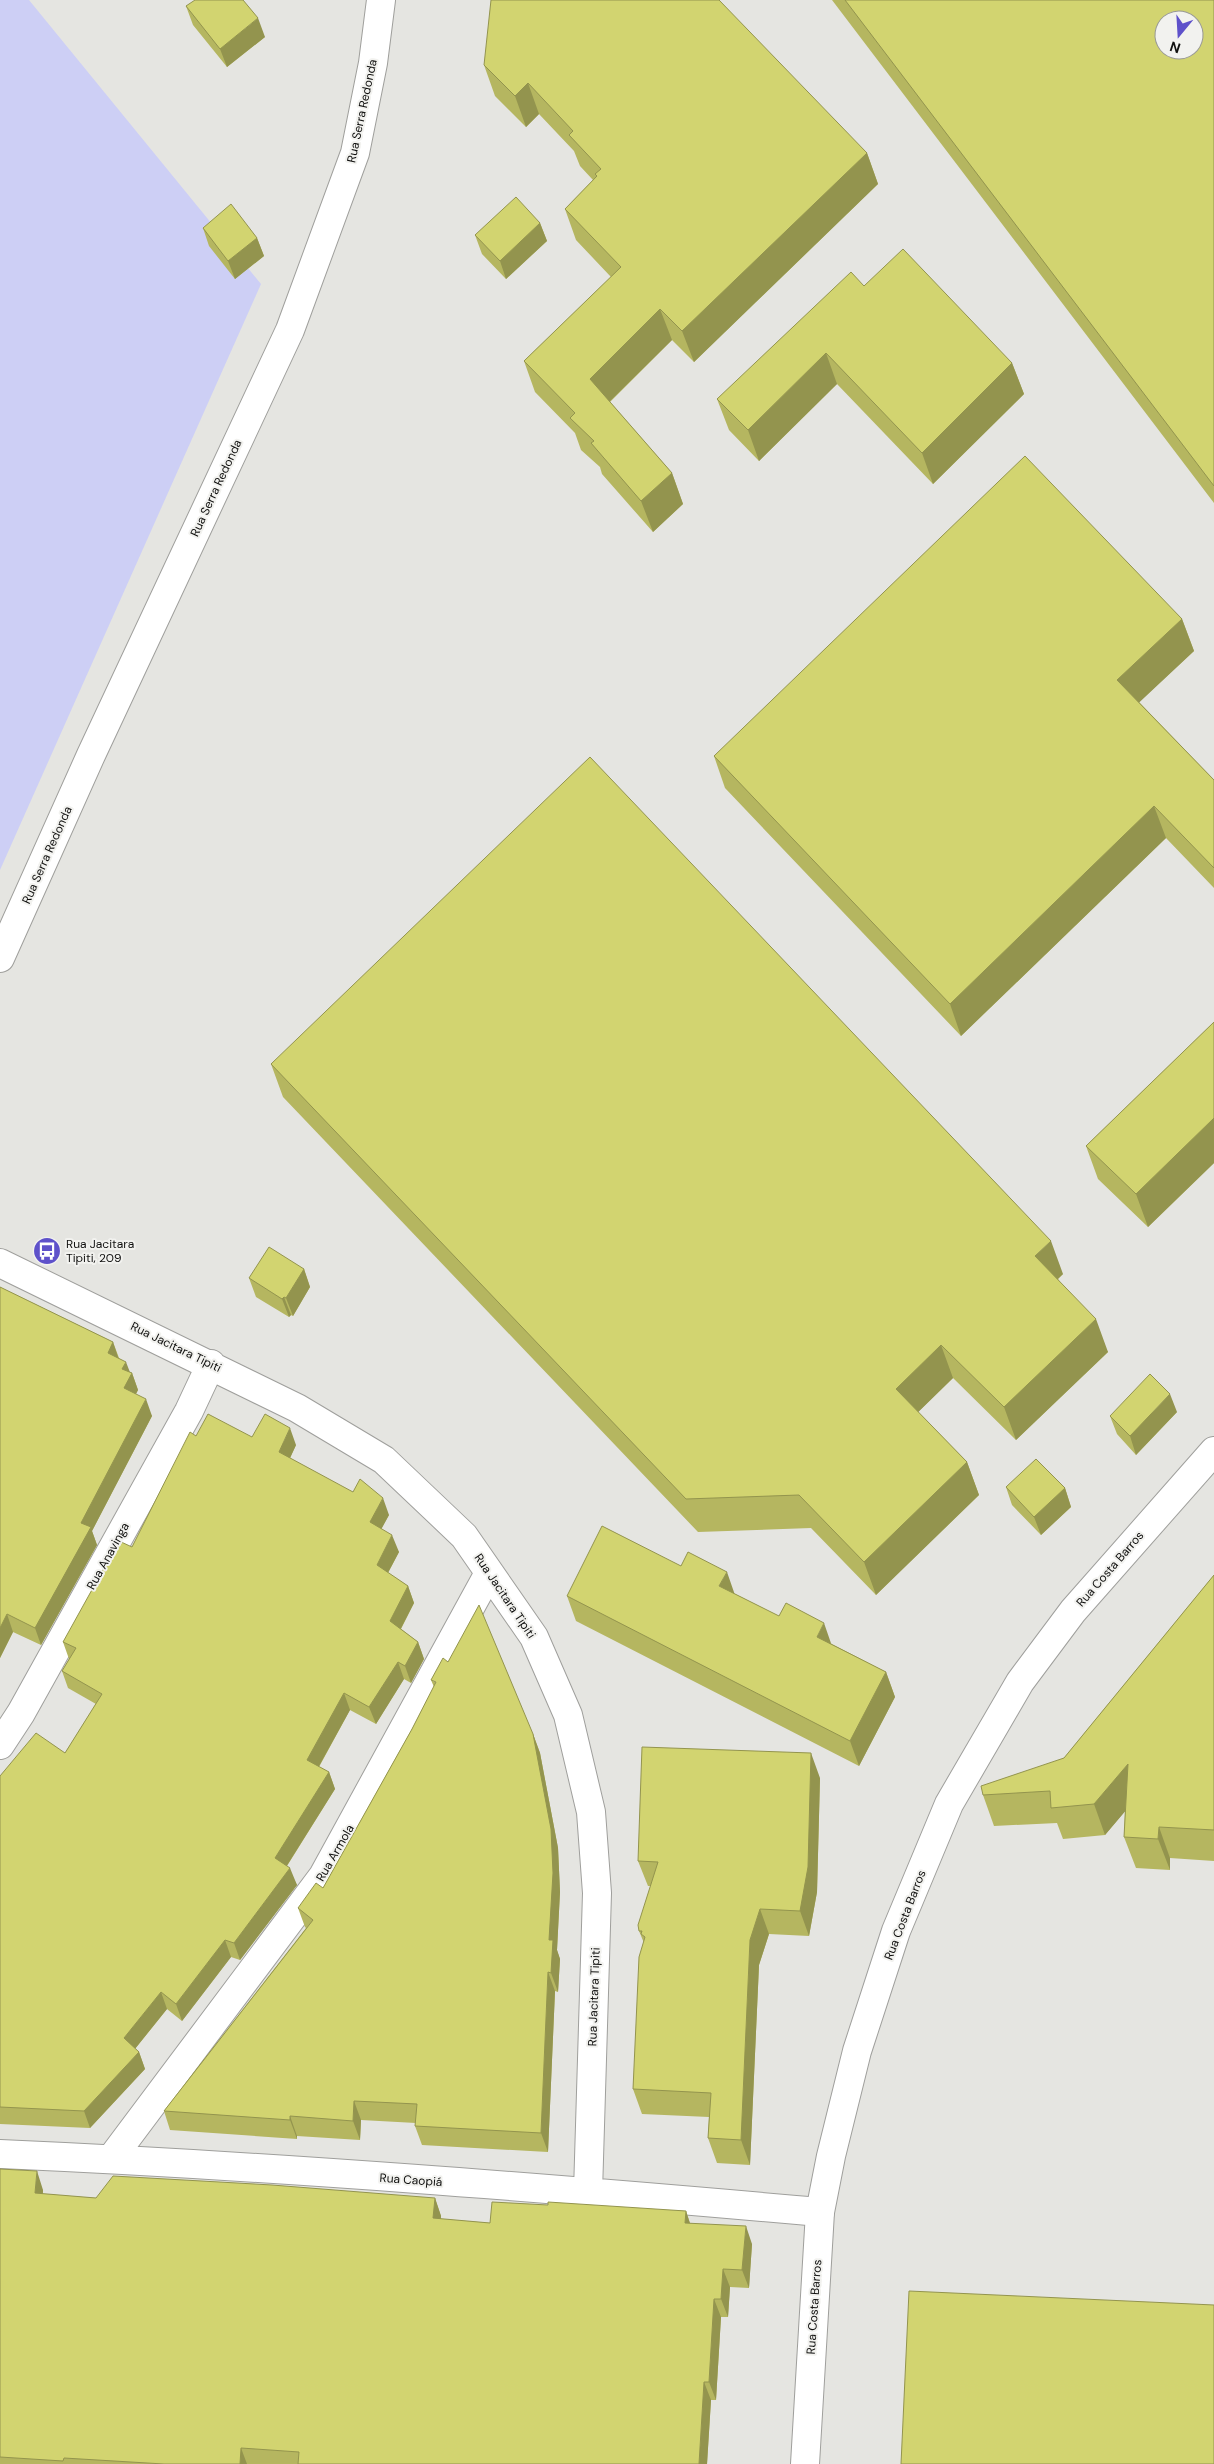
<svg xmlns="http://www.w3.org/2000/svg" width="1214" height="2464" font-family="'DM Sans',sans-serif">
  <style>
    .green { fill: #cdcff5 }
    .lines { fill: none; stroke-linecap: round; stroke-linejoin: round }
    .minor-casing { stroke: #9f9f9c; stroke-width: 30 }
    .secondary-casing { stroke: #9f9f9c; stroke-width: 30 }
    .minor { stroke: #fff; stroke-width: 28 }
    .secondary { stroke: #fff; stroke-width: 28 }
    .wall { fill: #b5b660 }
    .shaded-wall { fill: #93944e }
    .building { fill: #d2d470; stroke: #93944e; fill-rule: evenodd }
    .labels { text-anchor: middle; stroke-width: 4; stroke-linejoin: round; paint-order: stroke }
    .street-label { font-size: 12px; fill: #10100f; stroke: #f2f2ef }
    .poi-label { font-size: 12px; fill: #10100f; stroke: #f2f2ef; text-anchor: start }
  </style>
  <rect width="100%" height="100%" fill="#e5e5e1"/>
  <!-- green -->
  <path class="green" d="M 0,0 L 29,0 L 261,284 L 0,870 Z"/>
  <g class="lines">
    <!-- minor casing -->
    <g class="minor-casing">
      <path id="minor" d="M 0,958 L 91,755 L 290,330 L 355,153 L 373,63 L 381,0
        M 0,1263 L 297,1408 L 384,1460 L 464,1536 L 534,1637 L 568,1715 L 591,1812 L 597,1893 L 588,2192
        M 0,1745 L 21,1713 L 189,1411 L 211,1364
        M 0,2154 C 274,2166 547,2188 820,2212
        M 111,2159 L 323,1876 L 489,1573"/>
    </g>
    <!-- secondary casing -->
    <g class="secondary-casing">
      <path id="secondary" d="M 805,2464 L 820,2212 L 831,2156 L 857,2051 L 896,1931 L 949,1804 L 1020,1682 L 1073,1611 L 1214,1451"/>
    </g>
    <!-- minor -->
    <use href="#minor" class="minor"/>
    <!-- secondary -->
    <use href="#secondary" class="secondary"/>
  </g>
  <!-- wall -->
  <path class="wall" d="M 832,0 L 1214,0 L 1214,503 Z
    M 186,6 L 265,37 L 227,67 L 193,25 Z
    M 484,65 L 867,153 L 878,184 L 694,362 L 672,340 L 610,402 L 672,473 L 683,504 L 653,532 L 602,474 L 600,467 L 581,450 L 575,433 L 535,392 L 524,361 L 611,277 L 576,240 L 565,209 L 593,180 L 580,166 L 574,151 L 539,114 L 526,127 L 495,96 Z
    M 540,223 L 547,241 L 506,279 L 482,254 L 475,235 Z
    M 203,228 L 257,238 L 264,256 L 235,279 L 209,246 Z
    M 864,286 L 1012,363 L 1024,394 L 933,484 L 837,384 L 759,461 L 729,430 L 717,399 Z
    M 1182,619 L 1194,651 L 1139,702 L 1214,780 L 1214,888 L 1166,838 L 961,1036 L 725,788 L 714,756 Z
    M 1214,1022 L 1214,1163 L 1148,1227 L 1098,1179 L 1086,1146 Z
    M 271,1064 L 1063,1274 L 1058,1279 L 1108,1352 L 1016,1440 L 953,1378 L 918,1412 L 967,1462 L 979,1495 L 876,1595 L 811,1528 L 698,1532 L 283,1097 Z
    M 304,1269 L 310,1287 L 293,1316 L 291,1315 L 289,1317 L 256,1297 L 249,1278 Z
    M 0,1287 L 113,1342 L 119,1358 L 129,1372 L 132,1373 L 138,1390 L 136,1394 L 152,1416 L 92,1531 L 97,1545 L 41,1645 L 13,1632 L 0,1658 Z
    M 1177,1412 L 1136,1455 L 1117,1434 L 1110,1416 Z
    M 196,1436 L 252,1437 L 296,1445 L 290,1458 L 389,1515 L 381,1529 L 399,1552 L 388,1573 L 408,1586 L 414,1603 L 401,1629 L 418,1642 L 424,1659 L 411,1683 L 404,1679 L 376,1724 L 350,1710 L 319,1767 L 329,1772 L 335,1789 L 287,1866 L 297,1885 L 240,1960 L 231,1957 L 182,2021 L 167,2009 L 135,2049 L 139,2052 L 145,2069 L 90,2128 L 0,2124 L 0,1776 L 65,1753 L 96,1704 L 68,1688 L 62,1671 L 69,1659 L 63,1642 L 132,1547 Z
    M 1006,1487 L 1065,1488 L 1071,1507 L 1041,1535 L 1012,1505 Z
    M 1214,1575 L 1214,1861 L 1170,1858 L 1170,1870 L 1136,1868 L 1124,1837 L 1125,1811 L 1105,1835 L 1063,1839 L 1057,1823 L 994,1826 L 983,1795 L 1064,1758 Z
    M 735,1594 L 886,1672 L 895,1697 L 859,1766 L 576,1621 L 567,1596 Z
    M 431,1680 L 533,1734 L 540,1753 L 558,1848 L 560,1892 L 557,1950 L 560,1959 L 558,1992 L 555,1991 L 548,2152 L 422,2145 L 415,2126 L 416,2123 L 361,2120 L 360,2140 L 297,2136 L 297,2139 L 170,2130 L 164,2111 L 306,1928 L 305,1927 L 298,1908 L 323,1888 L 412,1729 L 434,1687 Z
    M 820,1778 L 817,1892 L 809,1936 L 769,1934 L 759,1965 L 750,2165 L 717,2163 L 708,2138 L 709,2117 L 642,2114 L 633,2089 L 644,1943 L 639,1931 L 651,1886 L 648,1886 L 638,1861 Z
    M 0,2169 L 43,2190 L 43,2194 L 96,2198 L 435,2198 L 441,2216 L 441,2219 L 490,2223 L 548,2205 L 686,2211 L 690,2223 L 752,2244 L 749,2288 L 730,2287 L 728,2317 L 721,2317 L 716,2400 L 711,2400 L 707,2464 L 0,2464 Z"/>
  <!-- shaded-wall -->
  <path class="shaded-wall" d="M 258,18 L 265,37 L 227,67 L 220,49 Z
    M 528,83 L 539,114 L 526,127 L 515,96 Z
    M 867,153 L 878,184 L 694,362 L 682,331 Z
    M 540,223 L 547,241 L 506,279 L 500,261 Z
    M 257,238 L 264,256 L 235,279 L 228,261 Z
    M 660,309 L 672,340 L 601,410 L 590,379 Z
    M 826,353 L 837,384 L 759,461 L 748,430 Z
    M 1012,363 L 1024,394 L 933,484 L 922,453 Z
    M 672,473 L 683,504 L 653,532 L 641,501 Z
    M 1182,619 L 1194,651 L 1129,712 L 1117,680 Z
    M 1154,806 L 1166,838 L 961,1036 L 950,1004 Z
    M 1214,1118 L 1214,1163 L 1148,1227 L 1136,1194 Z
    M 1051,1241 L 1063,1274 L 1047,1289 L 1035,1256 Z
    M 304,1269 L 310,1287 L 293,1316 L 286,1298 Z
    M 284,1297 L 291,1315 L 289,1317 L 282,1299 Z
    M 1096,1319 L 1108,1352 L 1016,1440 L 1004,1407 Z
    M 113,1342 L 119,1360 L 108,1353 Z
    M 941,1345 L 953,1378 L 908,1422 L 896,1389 Z
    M 126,1362 L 131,1375 L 132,1373 L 138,1390 L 130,1405 L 124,1388 L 122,1369 Z
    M 1170,1394 L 1177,1412 L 1136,1455 L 1130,1436 Z
    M 146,1399 L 152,1416 L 92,1531 L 97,1545 L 41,1645 L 35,1628 L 81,1523 Z
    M 290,1428 L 296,1445 L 285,1469 L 279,1452 Z
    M 967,1462 L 979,1495 L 876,1595 L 864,1562 Z
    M 1065,1488 L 1071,1507 L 1041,1535 L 1034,1517 Z
    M 383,1498 L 389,1515 L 376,1539 L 370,1522 Z
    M 392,1535 L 399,1552 L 383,1582 L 377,1565 Z
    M 727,1572 L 736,1598 L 719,1586 Z
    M 408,1586 L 414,1603 L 396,1638 L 390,1621 Z
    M 7,1614 L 13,1632 L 0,1658 L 0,1628 Z
    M 824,1623 L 833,1649 L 817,1637 Z
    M 418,1642 L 424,1659 L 411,1683 L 405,1666 Z
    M 398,1662 L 404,1679 L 376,1724 L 369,1707 Z
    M 886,1672 L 895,1697 L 859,1766 L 850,1741 Z
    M 344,1693 L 350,1710 L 313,1777 L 307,1760 Z
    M 533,1734 L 540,1753 L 558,1848 L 560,1892 L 557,1950 L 560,1959 L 558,1992 L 551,1973 L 549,1940 Z
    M 811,1753 L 820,1778 L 817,1892 L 809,1936 L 800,1911 Z
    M 1128,1764 L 1139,1795 L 1105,1835 L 1094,1804 Z
    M 329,1772 L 335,1789 L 281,1875 L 275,1858 Z
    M 1159,1827 L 1170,1858 L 1170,1870 L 1158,1839 Z
    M 290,1868 L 297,1885 L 240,1960 L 234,1943 Z
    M 760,1909 L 769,1934 L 759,1965 L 750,2165 L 741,2140 L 750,1940 Z
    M 225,1940 L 231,1957 L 182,2021 L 176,2004 Z
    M 548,1972 L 555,1991 L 548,2152 L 541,2133 Z
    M 161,1992 L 167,2009 L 130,2055 L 124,2038 Z
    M 139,2052 L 145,2069 L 90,2128 L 84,2111 Z
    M 354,2101 L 361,2120 L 360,2140 L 353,2121 Z
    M 290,2116 L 297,2136 L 297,2139 L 290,2120 Z
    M 37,2171 L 43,2190 L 42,2212 L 35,2193 Z
    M 435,2198 L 441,2216 L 440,2236 L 433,2218 Z
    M 686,2211 L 692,2230 L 685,2223 Z
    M 746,2226 L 752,2244 L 749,2288 L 742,2270 Z
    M 723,2269 L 730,2287 L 728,2317 L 721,2299 Z
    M 714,2299 L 721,2317 L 716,2400 L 709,2382 Z
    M 704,2382 L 711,2400 L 707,2464 L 699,2464 Z
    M 241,2448 L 247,2464 L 240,2464 Z"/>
  <!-- building -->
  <path class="building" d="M 195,0 L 243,0 L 258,18 L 220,49 L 186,6 Z
    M 491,0 L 719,0 L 867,153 L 682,331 L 660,309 L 590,379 L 672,473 L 641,501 L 591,443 L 594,441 L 570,418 L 575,413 L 524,361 L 621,267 L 565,209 L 597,176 L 595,174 L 601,169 L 569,135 L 573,131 L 528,83 L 515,96 L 484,65 Z
    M 845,0 L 1214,0 L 1214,486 ZM 1164,20 L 1194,20 L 1194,50 L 1164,50 Z
    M 516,197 L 540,223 L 500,261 L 475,235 Z
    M 231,204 L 257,238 L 228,261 L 203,228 Z
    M 903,249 L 1012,363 L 922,453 L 826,353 L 748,430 L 717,399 L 851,272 L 864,286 Z
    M 1025,456 L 1182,619 L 1117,680 L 1214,780 L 1214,868 L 1154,806 L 950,1004 L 714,756 Z
    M 590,757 L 1051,1241 L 1035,1256 L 1096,1319 L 1004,1407 L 941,1345 L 896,1389 L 967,1462 L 864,1562 L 799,1495 L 686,1499 L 271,1064 Z
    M 1214,1022 L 1214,1118 L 1136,1194 L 1086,1146 Z
    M 269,1247 L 304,1269 L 286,1298 L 284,1297 L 282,1299 L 249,1278 Z
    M 0,1287 L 113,1342 L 108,1353 L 126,1362 L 122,1369 L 132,1373 L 124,1388 L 146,1399 L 81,1523 L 91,1527 L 35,1628 L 7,1614 L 0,1628 Z
    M 1150,1374 L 1170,1394 L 1130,1436 L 1110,1416 Z
    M 208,1414 L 252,1437 L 265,1414 L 290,1428 L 279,1452 L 353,1492 L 360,1479 L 383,1498 L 370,1522 L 392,1535 L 377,1565 L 408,1586 L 390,1621 L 418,1642 L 405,1666 L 398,1662 L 369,1707 L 344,1693 L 307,1760 L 329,1772 L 275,1858 L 290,1868 L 234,1943 L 225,1940 L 176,2004 L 161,1992 L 124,2038 L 139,2052 L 84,2111 L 0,2107 L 0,1776 L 36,1733 L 65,1753 L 102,1694 L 62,1671 L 76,1648 L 63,1642 L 119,1541 L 132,1547 L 190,1432 L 196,1436 Z
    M 1036,1459 L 1065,1488 L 1034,1517 L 1006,1487 Z
    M 602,1526 L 681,1566 L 688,1552 L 727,1572 L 719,1586 L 779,1616 L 786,1603 L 824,1623 L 817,1637 L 886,1672 L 850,1741 L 567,1596 Z
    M 1214,1575 L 1214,1830 L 1159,1827 L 1158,1839 L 1124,1837 L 1128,1764 L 1094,1804 L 1051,1808 L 1050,1791 L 983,1795 L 981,1786 L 1064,1758 Z
    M 479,1605 L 533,1734 L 551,1829 L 553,1873 L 549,1940 L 553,1940 L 551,1973 L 548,1972 L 541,2133 L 415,2126 L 417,2104 L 354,2101 L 353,2121 L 290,2116 L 290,2120 L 164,2111 L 313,1920 L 298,1908 L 316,1883 L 323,1888 L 412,1729 L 436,1682 L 431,1680 L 443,1658 L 448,1662 Z
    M 642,1747 L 811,1753 L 808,1867 L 800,1911 L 760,1909 L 750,1940 L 741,2140 L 708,2138 L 711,2093 L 633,2089 L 639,1957 L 645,1937 L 641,1934 L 642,1931 L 639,1931 L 638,1925 L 658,1862 L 638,1861 Z
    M 0,2169 L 37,2171 L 35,2193 L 96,2198 L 113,2176 L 272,2185 L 435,2198 L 433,2218 L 490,2223 L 492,2202 L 548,2205 L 548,2202 L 686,2211 L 685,2223 L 746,2226 L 742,2270 L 723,2269 L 721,2299 L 714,2299 L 709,2382 L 704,2382 L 699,2464 L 298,2464 L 299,2452 L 241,2448 L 240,2464 L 164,2464 L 64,2458 L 63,2461 L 0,2457 Z
    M 909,2291 L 1214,2305 L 1214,2464 L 901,2464 Z"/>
  <!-- icons -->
  <defs>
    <g id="bus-disc" transform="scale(1.4375)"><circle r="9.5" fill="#5e51ca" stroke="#f2f2ef"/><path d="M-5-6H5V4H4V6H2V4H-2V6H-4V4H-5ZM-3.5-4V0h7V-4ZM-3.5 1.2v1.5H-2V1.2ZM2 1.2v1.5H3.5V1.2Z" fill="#fff"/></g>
  </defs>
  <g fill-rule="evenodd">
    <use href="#bus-disc" x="47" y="1251"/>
  </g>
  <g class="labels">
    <!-- street labels -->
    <g class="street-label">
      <text transform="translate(362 111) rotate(-78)" y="4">Rua Serra Redonda</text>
      <text transform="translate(216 488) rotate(-65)" y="4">Rua Serra Redonda</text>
      <text transform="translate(47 855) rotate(-66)" y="4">Rua Serra Redonda</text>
      <text transform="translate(176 1347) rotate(26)" y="4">Rua Jacitara Tipiti</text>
      <text transform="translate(108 1556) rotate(-61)" y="4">Rua Anavinga</text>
      <text transform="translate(1110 1569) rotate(-49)" y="4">Rua Costa Barros</text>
      <text transform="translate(505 1596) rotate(56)" y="4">Rua Jacitara Tipiti</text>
      <text transform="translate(335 1853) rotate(-60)" y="4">Rua Armola</text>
      <text transform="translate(905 1915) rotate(-69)" y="4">Rua Costa Barros</text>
      <text transform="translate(594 1997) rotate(-88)" y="4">Rua Jacitara Tipiti</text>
      <text transform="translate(411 2180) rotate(4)" y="4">Rua Caopiá</text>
      <text transform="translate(814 2307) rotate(-86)" y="4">Rua Costa Barros</text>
    </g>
    <!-- poi labels -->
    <g class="poi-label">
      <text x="66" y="1248">Rua Jacitara<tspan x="66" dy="14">Tipiti, 209</tspan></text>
    </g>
  </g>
  <!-- north arrow -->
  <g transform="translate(1179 35) rotate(198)"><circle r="24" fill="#f2f2ef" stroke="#989895"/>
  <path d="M0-4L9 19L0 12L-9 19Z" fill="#5e51ca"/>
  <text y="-8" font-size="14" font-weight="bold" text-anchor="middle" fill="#10100f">N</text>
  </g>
</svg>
